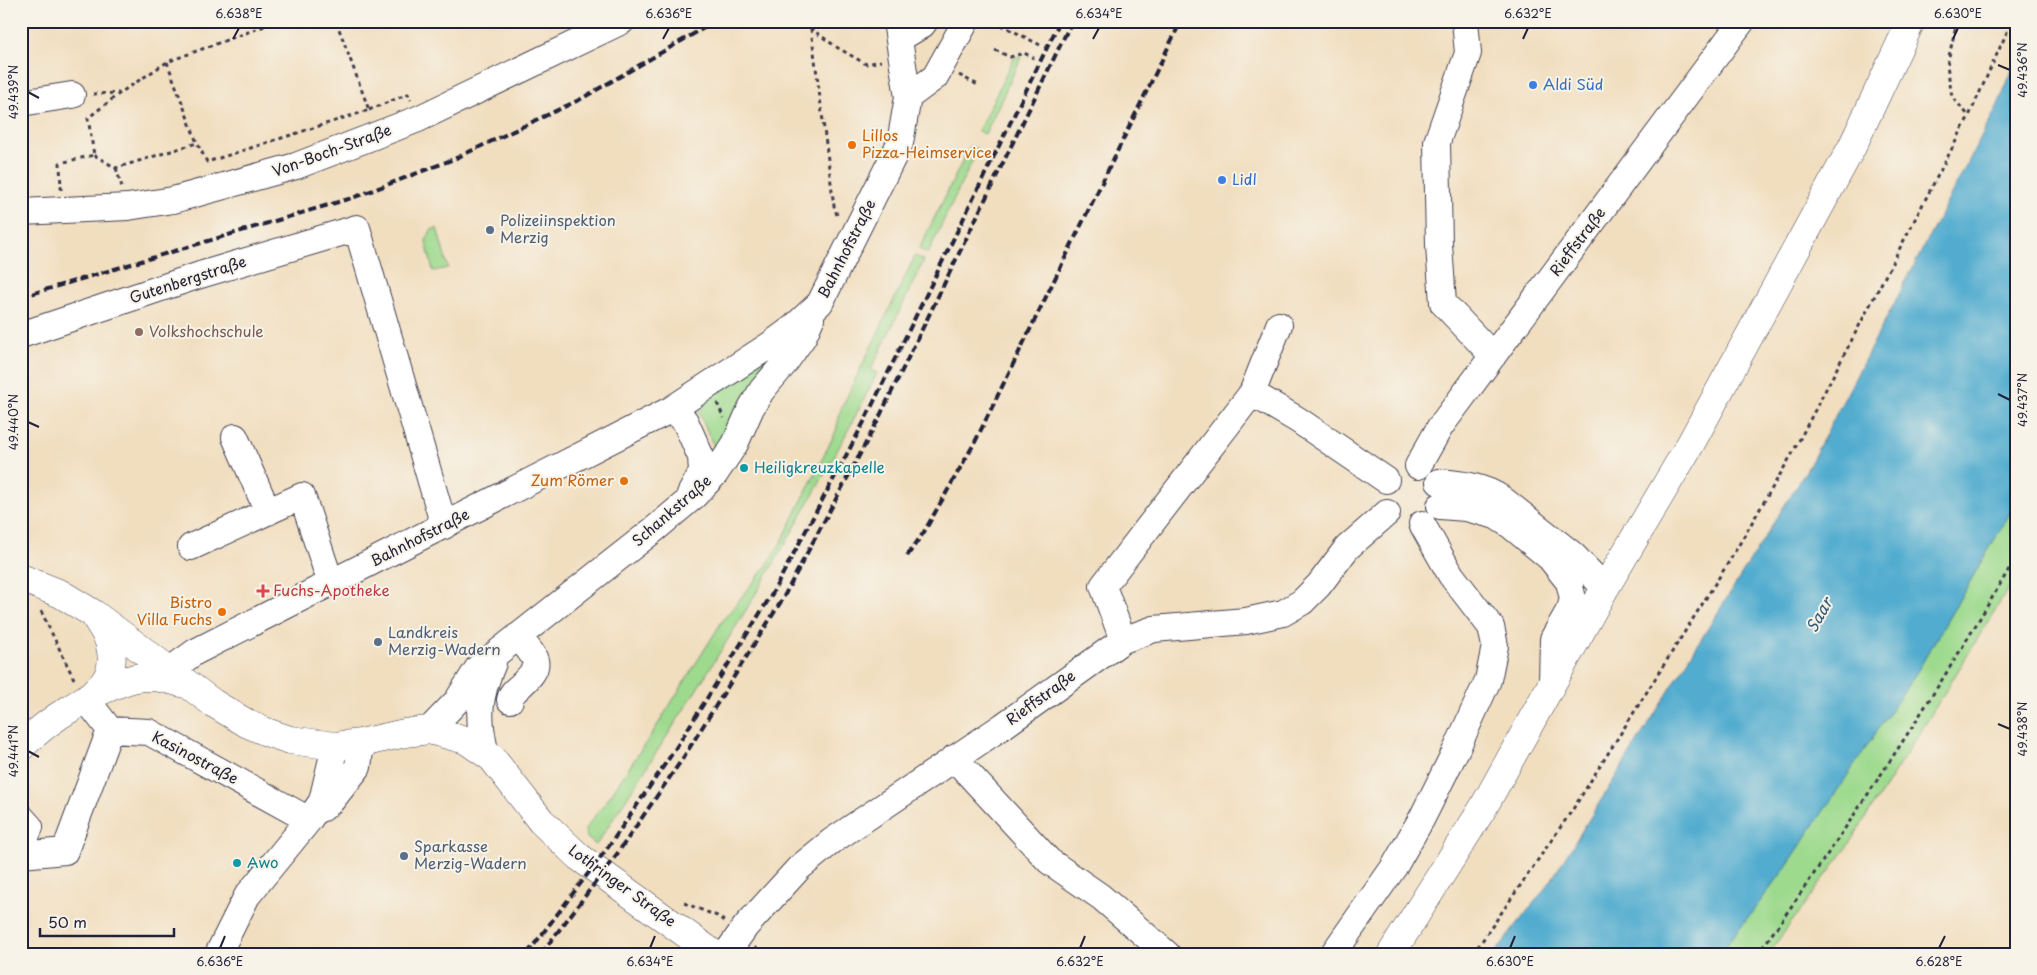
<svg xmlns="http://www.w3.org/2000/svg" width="2037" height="975" font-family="'Playpen Sans',sans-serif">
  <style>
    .green { fill: #9eda8e; stroke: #607e64 }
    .water { fill: #51accf; stroke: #3a6785 }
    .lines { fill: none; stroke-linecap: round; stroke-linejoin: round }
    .minor-casing { stroke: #413e4f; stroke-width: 28 }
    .major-casing { stroke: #413e4f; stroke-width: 29 }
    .path { stroke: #413e4f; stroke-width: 3; stroke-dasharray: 4 4; stroke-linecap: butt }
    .minor { stroke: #fff; stroke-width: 26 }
    .major { stroke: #fff; stroke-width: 28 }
    .rail { stroke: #22223b; stroke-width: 4; stroke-dasharray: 8 4; stroke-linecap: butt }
    .ticks { fill: none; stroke: #22223b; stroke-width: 2 }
    .shop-dot { fill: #3f7fe0; stroke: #f7f3e8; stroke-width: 2 }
    .food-dot { fill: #e8710a; stroke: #f7f3e8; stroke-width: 2 }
    .service-dot { fill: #5c6f8a; stroke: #f7f3e8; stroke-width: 2 }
    .education-dot { fill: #8d6e63; stroke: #f7f3e8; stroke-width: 2 }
    .culture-dot { fill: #0f9aa8; stroke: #f7f3e8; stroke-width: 2 }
    .health-dot { fill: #e0444e; stroke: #f7f3e8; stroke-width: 2 }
    .labels { text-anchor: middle; stroke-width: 4; stroke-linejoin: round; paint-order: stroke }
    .shop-label { font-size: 15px; fill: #366cbe; stroke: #f7f3e8; text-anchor: start }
    .food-label { font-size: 15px; fill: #c56008; stroke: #f7f3e8; text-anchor: end }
    .street-label { font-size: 15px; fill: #22223b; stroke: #f7f3e8 }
    .service-label { font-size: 15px; fill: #4e5e75; stroke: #f7f3e8; text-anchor: start }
    .education-label { font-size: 15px; fill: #785e54; stroke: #f7f3e8; text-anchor: start }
    .culture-label { font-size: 15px; fill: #0d838f; stroke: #f7f3e8; text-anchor: start }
    .health-label { font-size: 15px; fill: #be3a42; stroke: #f7f3e8; text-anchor: start }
    .water-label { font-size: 16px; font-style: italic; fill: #355976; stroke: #f7f3e8 }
    .neatline { fill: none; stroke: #22223b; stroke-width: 2 }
    .ticks-label { font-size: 12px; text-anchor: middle; fill: #22223b }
  </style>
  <rect width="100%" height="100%" fill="#f7f3e8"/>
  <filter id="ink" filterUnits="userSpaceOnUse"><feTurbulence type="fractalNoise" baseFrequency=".02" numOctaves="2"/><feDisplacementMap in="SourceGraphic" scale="10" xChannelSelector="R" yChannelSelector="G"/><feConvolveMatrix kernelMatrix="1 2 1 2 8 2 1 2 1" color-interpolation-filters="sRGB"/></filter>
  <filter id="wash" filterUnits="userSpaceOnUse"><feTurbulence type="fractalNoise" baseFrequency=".0096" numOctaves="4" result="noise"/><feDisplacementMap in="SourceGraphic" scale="20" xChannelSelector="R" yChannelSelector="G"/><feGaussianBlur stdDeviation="1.12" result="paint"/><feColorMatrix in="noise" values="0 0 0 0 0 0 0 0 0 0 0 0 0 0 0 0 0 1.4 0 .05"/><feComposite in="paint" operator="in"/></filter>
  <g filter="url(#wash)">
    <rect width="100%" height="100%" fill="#f1debf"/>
    <!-- green -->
    <path class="green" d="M 1015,56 L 1021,58 L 985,134 L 978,131 Z
      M 970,146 L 978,149 L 928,253 L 919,249 Z
      M 437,228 L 448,268 L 433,271 L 426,241 L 431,230 Z
      M 915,256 L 924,260 L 871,370 L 877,373 C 796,538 697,691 596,845 L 587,838 L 585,829 L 608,799 L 655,729 L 723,620 L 765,568 L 782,541 L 836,431 L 841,409 Z
      M 771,352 L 776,358 L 747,393 L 731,418 L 715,449 L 694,401 Z
      M 2016,503 L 2016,576 L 1921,731 L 1845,850 L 1768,954 L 1720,954 L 1784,870 L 1918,670 Z"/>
    <!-- water -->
    <path class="water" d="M 2016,61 L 2016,503 L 1918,670 L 1784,870 L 1720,954 L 1494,954 L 1550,882 L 1809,466 L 1997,107 Z"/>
  </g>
  <g filter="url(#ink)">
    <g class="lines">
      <!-- minor casing -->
      <g class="minor-casing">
        <path id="minor" d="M 1465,21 L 1468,53 L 1437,142 L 1439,245 L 1443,303 L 1493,356
          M 899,39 L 922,25 L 925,21
          M 908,97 L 935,77 L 966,21
          M 21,103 L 72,95
          M 21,212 L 128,207 L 173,200 L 296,166 L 418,119 L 622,21
          M 1279,325 L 1252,393 L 1298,420 L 1386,480
          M 21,335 L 200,275 L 357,228 L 444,526
          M 672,409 L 685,421 L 701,457 L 702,472 L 690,494
          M 235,437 L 268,512
          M 1418,466 L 1440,427 L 1742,21
          M 1439,482 C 1462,484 1483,486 1502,499 L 1573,555 L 1605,588
          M 1440,506 L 1466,508 L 1496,516 L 1510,525 L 1550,558 L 1569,582 L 1573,599 L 1570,609 L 1553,639 L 1552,684
          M 191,547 L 302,496 L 331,584
          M 1123,640 L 1103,586 L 1252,393
          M 170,670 L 195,652 L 672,409 L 770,345 L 793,328 L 820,303 L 900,143 L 908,97 L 896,21
          M 86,699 L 110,730 L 149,732 L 309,820
          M 510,700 C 511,694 514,691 519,687 C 544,664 538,661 518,636
          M 429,730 L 457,701 L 478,668 L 656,528 L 694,496 L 715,474 L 735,444 L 751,408 L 762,390 L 784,364 L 803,337 L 811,319
          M 486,754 C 477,719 478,697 493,663
          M 954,758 L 1049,861 L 1101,897 L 1167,954
          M 323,808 L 332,800 L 358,767 L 361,743
          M 21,817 L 30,827 L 21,849
          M 21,855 L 65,851 L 110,730
          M 218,954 L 247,896 L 309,820 L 322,801 L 335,746
          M 726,954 L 746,926 L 799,868 L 832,841 L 1003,726 L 1123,640 L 1154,629 L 1246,621 L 1283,613 L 1302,602 L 1319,585 L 1347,548 L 1387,513
          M 1333,954 L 1394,867 L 1422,818 L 1457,748 L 1488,680 L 1495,646 L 1491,627 L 1451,575 L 1422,524"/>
      </g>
      <!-- major casing -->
      <g class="major-casing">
        <path id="major" d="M 21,578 L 61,594 L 94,614 L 213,703 L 248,724 L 269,733 L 290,740 L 335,746 L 361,743 L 405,733 L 429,730 L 466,740 L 492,758 L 541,821 L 579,857 L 714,954
          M 94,694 C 129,678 143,671 181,683
          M 21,747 C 32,736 44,726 57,717 C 87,697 122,685 109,642 C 107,634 100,625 96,618
          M 1391,954 L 1483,808 L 1605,588 L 1691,443 L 1852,147 L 1911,21"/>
      </g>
      <!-- path -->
      <path class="path" d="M 810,21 L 834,206 L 838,218
        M 994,21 L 1040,45
        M 1957,21 L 1947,65 L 1952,97 L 1969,116
        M 810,28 L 838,48 L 866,64 L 881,61
        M 995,50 L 1010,57 L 1024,53 L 1034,58
        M 167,62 L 197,143
        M 959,75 L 978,85
        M 93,94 L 119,93
        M 369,110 L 408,94 L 411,100
        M 94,155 L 116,168 L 197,143 L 207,162 L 369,110 L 336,21
        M 116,168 L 122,187
        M 61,190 L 60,163 L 94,155 L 88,118 L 120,93 L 167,62 L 278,21
        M 717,403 L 724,418
        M 41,611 L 74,679
        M 684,903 L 717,916 L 724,921
        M 755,947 L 762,954
        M 1473,954 L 1573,809 L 1730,560 L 1792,454 L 1969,116 L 2012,21
        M 1758,954 C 1849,825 1937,694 2016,557"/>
      <!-- minor -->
      <use href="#minor" class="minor"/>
      <!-- major -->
      <use href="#major" class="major"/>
      <!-- rail -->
      <path class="rail" d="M 21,297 L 355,197 L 454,159 L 581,99 L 716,21
        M 907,556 L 924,532 L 975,442 L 1181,21
        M 527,954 L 609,846 L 674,751 L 772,594 L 864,422 L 1060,21
        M 541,954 L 617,854 L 683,758 L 782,600 L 875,426 L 1072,21"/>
    </g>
  </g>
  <!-- ticks -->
  <path class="ticks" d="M 233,39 L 239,28M 663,39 L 669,28M 1093,39 L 1099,28M 1523,39 L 1528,28M 1953,39 L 1958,28M 1998,65 L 2010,70M 28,92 L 39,98M 1998,394 L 2010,400M 28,422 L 39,427M 1998,724 L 2010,729M 28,751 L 39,757M 220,948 L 225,936M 650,948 L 655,936M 1080,948 L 1085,936M 1510,948 L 1515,936M 1939,948 L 1945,936"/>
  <!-- markers -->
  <g class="shop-dot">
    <circle cx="1533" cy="85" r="5"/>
    <circle cx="1222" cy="180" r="5"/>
  </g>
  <g class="food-dot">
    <circle cx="852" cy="145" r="5"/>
    <circle cx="624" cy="481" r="5"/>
    <circle cx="222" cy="612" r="5"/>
  </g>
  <g class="service-dot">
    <circle cx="490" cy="230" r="5"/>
    <circle cx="378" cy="642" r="5"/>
    <circle cx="404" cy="856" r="5"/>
  </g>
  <circle class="education-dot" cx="139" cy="332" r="5"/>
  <g class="culture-dot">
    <circle cx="744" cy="468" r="5"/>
    <circle cx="237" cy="863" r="5"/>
  </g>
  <path class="health-dot" d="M260.5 583.5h5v5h5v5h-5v5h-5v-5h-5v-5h5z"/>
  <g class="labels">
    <!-- shop labels -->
    <g class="shop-label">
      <text x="1543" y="90">Aldi Süd</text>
      <text x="1232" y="185">Lidl</text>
    </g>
    <!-- food labels -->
    <g class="food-label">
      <text x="862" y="141" text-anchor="start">Lillos<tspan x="862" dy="17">Pizza-Heimservice</tspan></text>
      <text x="614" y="486">Zum Römer</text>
      <text x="212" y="608">Bistro<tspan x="212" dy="17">Villa Fuchs</tspan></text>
    </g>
    <!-- street labels -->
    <g class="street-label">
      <text transform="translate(332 151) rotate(-20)" y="5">Von-Boch-Straße</text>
      <text transform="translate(1578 242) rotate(-53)" y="5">Rieffstraße</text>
      <text transform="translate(847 249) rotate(-63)" y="5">Bahnhofstraße</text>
      <text transform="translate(188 280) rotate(-18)" y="5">Gutenbergstraße</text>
      <text transform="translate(672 511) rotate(-41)" y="5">Schankstraße</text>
      <text transform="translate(420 538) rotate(-27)" y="5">Bahnhofstraße</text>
      <text transform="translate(1041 698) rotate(-36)" y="5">Rieffstraße</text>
      <text transform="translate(195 758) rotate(28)" y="5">Kasinostraße</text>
      <text transform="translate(622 886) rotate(36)" y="5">Lothringer Straße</text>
    </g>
    <!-- service labels -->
    <g class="service-label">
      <text x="500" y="226">Polizeiinspektion<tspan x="500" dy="17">Merzig</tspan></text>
      <text x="388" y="638">Landkreis<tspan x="388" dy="17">Merzig-Wadern</tspan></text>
      <text x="414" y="852">Sparkasse<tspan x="414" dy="17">Merzig-Wadern</tspan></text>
    </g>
    <!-- education labels -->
    <g class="education-label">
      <text x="149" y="337">Volkshochschule</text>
    </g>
    <!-- culture labels -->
    <g class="culture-label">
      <text x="754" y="473">Heiligkreuzkapelle</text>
      <text x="247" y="868">Awo</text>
    </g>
    <!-- health labels -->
    <g class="health-label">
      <text x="273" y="596">Fuchs-Apotheke</text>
    </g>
    <!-- water labels -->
    <g class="water-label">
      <text transform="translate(1819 615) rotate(-61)" y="6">Saar</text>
    </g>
  </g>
  <!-- margin -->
  <rect width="2037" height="975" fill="none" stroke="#f7f3e8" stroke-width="55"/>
  <!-- scale -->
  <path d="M40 928v8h134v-8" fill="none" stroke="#22223b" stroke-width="2.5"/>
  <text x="48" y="928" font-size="15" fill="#22223b" stroke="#f7f3e8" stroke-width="4" paint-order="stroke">50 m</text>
  <rect x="28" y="28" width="1982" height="920" class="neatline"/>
  <g class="ticks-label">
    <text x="239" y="18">6.638°E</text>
    <text x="669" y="18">6.636°E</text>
    <text x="1099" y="18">6.634°E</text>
    <text x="1528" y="18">6.632°E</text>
    <text x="1958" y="18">6.630°E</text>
    <text transform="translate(2023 70) rotate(-90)" y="4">49.436°N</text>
    <text transform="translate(14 92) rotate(-90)" y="4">49.439°N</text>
    <text transform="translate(2023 400) rotate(-90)" y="4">49.437°N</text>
    <text transform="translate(14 422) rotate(-90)" y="4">49.440°N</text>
    <text transform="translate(2023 729) rotate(-90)" y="4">49.438°N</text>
    <text transform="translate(14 751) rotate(-90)" y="4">49.441°N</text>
    <text x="220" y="966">6.636°E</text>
    <text x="650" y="966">6.634°E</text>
    <text x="1080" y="966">6.632°E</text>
    <text x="1510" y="966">6.630°E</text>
    <text x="1939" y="966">6.628°E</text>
  </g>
</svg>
